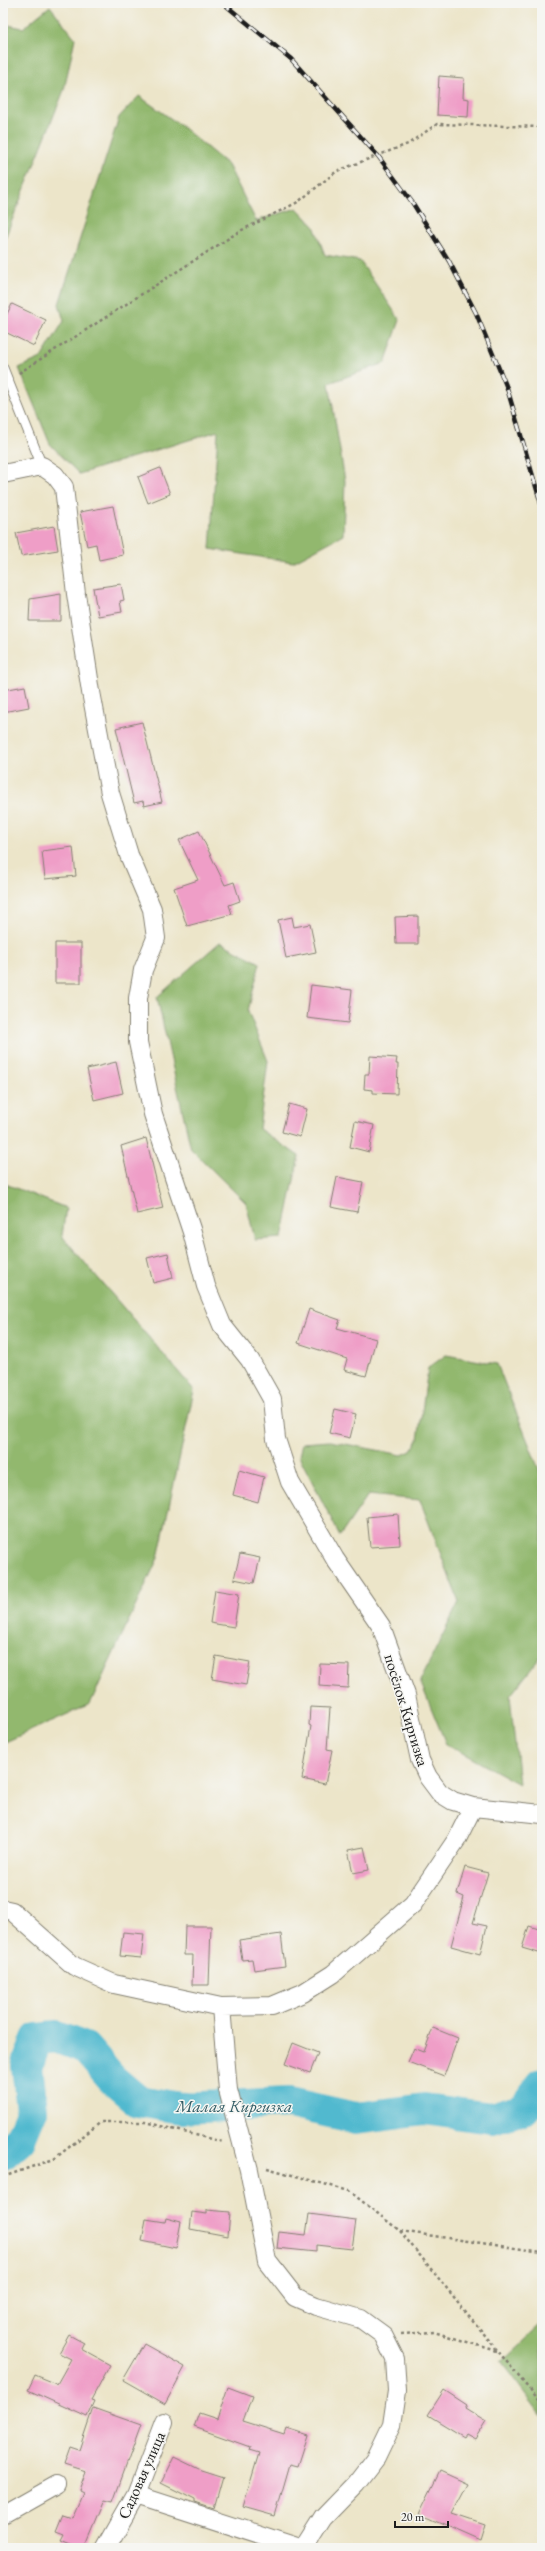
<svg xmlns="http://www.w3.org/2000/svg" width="545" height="2551" font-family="'EB Garamond',serif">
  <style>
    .forest { fill: #92b86e; stroke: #576a45 }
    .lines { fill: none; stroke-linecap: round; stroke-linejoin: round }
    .river { stroke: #51b9cf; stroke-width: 32 }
    .building { fill: #ef9ec7 }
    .lane-casing { stroke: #848072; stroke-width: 11 }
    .street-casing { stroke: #848072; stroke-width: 20 }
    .path { stroke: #848072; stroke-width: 2.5; stroke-dasharray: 3 3; stroke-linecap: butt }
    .lane { stroke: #fff; stroke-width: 9 }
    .street { stroke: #fff; stroke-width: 18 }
    .rail-casing { stroke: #1c1c1c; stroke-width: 4.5 }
    .rail { stroke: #f6f6f2; stroke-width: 3; stroke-dasharray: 9; stroke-linecap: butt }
    .labels { text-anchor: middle; stroke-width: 3; stroke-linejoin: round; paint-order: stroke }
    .street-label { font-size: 16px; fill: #1c1c1c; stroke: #f6f6f2 }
    .water-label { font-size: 17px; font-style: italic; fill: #315b64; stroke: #f6f6f2 }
  </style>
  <rect width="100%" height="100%" fill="#f6f6f2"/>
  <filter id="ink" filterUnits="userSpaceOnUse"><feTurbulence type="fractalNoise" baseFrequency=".025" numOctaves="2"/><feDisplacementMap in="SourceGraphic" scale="8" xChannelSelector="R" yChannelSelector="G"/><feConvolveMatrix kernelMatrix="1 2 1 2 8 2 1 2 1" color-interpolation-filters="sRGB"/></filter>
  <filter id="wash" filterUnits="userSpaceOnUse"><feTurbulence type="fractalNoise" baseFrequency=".012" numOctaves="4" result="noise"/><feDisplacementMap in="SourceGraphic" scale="16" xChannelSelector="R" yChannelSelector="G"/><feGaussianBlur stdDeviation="0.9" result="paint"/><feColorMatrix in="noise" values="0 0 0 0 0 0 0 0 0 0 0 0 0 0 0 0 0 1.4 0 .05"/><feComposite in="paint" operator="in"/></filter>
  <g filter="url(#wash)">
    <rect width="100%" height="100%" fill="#ece5c9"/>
    <!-- forest -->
    <path class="forest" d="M 50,6 L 75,38 L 64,90 L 3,243 L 3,24 L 23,28 Z
      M 139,96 L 180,125 L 228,165 L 256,221 L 297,208 L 314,226 L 325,255 L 360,261 L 400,320 L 385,363 L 329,383 L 345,481 L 343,535 L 293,562 L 210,549 L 218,431 L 79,474 L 50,444 L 19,368 L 41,358 L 64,321 L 59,304 L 119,117 Z
      M 220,942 L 260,963 L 248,1011 L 268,1061 L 259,1129 L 299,1156 L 282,1238 L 255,1240 L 246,1203 L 191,1149 L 157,997 Z
      M 3,1183 L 66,1208 L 62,1236 L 194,1390 L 158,1558 L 90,1704 L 3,1743 Z
      M 446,1355 L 497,1364 L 542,1477 L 542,1655 L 510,1696 L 519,1784 L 446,1744 L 420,1681 L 459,1602 L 420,1500 L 368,1495 L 340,1536 L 299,1456 L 302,1443 L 330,1441 L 402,1455 L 411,1451 L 418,1440 L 428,1368 Z
      M 542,2323 L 542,2416 L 501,2362 Z"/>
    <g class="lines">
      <!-- river -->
      <path class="river" d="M 3,2154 L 20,2139 L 32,2110 L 27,2066 L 37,2039 L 56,2037 L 85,2048 L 112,2079 L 138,2101 L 181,2108 L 289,2103 L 356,2118 L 424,2109 L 491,2118 L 523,2109 L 542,2084"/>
    </g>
    <g id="blocks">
      <!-- building -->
      <path class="building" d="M 439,76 L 464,78 L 463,98 L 469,99 L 468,117 L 437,115 Z
        M 12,304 L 46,320 L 34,346 L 3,331 L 3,322 Z
        M 160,468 L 170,494 L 148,503 L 138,477 Z
        M 113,506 L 123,555 L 99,560 L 96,544 L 87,546 L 80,512 Z
        M 54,526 L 58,550 L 21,556 L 16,533 Z
        M 121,584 L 124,600 L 120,601 L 122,612 L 98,616 L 93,588 Z
        M 61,594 L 61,621 L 29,621 L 30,599 Z
        M 25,686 L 29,707 L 3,712 L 3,690 Z
        M 142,722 L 162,802 L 144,806 L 143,801 L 134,803 L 116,728 Z
        M 199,831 L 225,885 L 234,882 L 240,901 L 229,905 L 232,914 L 187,926 L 174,888 L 198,880 L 179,840 Z
        M 73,847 L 76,876 L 45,879 L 42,851 Z
        M 418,916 L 418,944 L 396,944 L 395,917 Z
        M 292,917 L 294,927 L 310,924 L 316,952 L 286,958 L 278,920 Z
        M 55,943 L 81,943 L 81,983 L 55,983 Z
        M 311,985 L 352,990 L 348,1023 L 307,1018 Z
        M 370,1056 L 397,1058 L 396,1064 L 398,1064 L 397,1094 L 373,1093 L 373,1090 L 364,1089 L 365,1074 L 369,1074 Z
        M 116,1062 L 123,1093 L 94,1100 L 87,1069 Z
        M 289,1104 L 307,1109 L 300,1137 L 282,1132 Z
        M 355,1121 L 374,1125 L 369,1152 L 350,1147 Z
        M 146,1138 L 163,1208 L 137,1214 L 121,1146 Z
        M 337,1177 L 363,1182 L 357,1212 L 331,1207 Z
        M 168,1253 L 173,1278 L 153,1283 L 147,1258 Z
        M 309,1309 L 340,1320 L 337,1328 L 376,1339 L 366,1376 L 344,1370 L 347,1359 L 298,1343 Z
        M 335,1409 L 356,1414 L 350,1438 L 329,1433 Z
        M 239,1470 L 264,1477 L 258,1502 L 233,1495 Z
        M 398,1514 L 400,1545 L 370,1547 L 367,1517 Z
        M 240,1554 L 260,1558 L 254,1583 L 234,1579 Z
        M 215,1590 L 239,1594 L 234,1627 L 210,1623 Z
        M 216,1656 L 250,1662 L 246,1685 L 212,1679 Z
        M 320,1664 L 349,1665 L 348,1688 L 319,1686 Z
        M 310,1707 L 330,1708 L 327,1749 L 332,1750 L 325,1784 L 302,1779 L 311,1726 L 309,1725 Z
        M 364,1847 L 369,1870 L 353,1873 L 348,1850 Z
        M 465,1867 L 488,1873 L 473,1923 L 487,1926 L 480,1954 L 451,1946 L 464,1897 L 457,1894 Z
        M 185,1926 L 211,1926 L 209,1985 L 192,1985 L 193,1955 L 184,1955 Z
        M 529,1926 L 542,1930 L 542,1954 L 522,1948 Z
        M 123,1932 L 144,1934 L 141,1958 L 120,1956 Z
        M 281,1934 L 285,1966 L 254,1970 L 252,1959 L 242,1960 L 239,1940 Z
        M 433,2028 L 458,2038 L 444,2076 L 408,2062 L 414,2048 L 424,2052 Z
        M 293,2043 L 318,2053 L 310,2073 L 285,2064 Z
        M 207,2210 L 230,2212 L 228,2236 L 190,2229 L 192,2212 L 207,2214 Z
        M 309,2214 L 356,2220 L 352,2249 L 316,2245 L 316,2252 L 277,2248 L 279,2232 L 306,2235 Z
        M 166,2218 L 181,2222 L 176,2248 L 142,2241 L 146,2219 L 165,2222 Z
        M 69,2335 L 84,2343 L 81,2349 L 110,2365 L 91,2400 L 94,2401 L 87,2417 L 28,2390 L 35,2375 L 57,2384 L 71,2359 L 59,2353 Z
        M 144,2344 L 185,2367 L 165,2404 L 123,2380 Z
        M 228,2387 L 252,2396 L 243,2421 L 284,2434 L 286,2428 L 308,2435 L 298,2466 L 290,2464 L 275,2516 L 243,2507 L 259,2453 L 249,2450 L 250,2447 L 194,2427 L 199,2413 L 217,2419 Z
        M 444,2390 L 467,2405 L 465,2408 L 486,2421 L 475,2439 L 466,2434 L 464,2437 L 428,2415 Z
        M 93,2408 L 141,2425 L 113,2502 L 105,2500 L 85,2548 L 80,2548 L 61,2540 L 64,2534 L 56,2531 L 63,2514 L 72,2517 L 83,2492 L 79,2490 L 86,2471 L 64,2464 L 70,2447 L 79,2450 Z
        M 174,2457 L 201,2470 L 223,2477 L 214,2509 L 195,2503 L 195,2500 L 161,2483 Z
        M 440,2471 L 468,2484 L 452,2514 L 485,2525 L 480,2541 L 419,2514 Z"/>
    </g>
  </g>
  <g filter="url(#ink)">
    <use href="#blocks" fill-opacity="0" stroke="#848072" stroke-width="1"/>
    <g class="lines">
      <!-- lane casing -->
      <g class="lane-casing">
        <path id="lane" d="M 3,368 L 42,466"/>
      </g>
      <!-- street casing -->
      <g class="street-casing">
        <path id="street" d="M 3,474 L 42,466 L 55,475 L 64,487 L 76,594 L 91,692 L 110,793 L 129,855 L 152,909 L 156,938 L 143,970 L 138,998 L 138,1042 L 153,1114 L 192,1232 L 206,1286 L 222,1325 L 250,1360 L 272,1399 L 276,1439 L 290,1482 L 335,1559 L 381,1626 L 406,1695 L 420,1760 L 428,1777 L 440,1793 L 453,1801 L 473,1807 L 542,1814
          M 3,1909 L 12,1911 L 74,1966 L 114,1984 L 221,2007 L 272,2006 L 303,1993 L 333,1974 L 413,1904 L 457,1839 L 473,1807
          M 221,2007 L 228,2090 L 249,2170 L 267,2261 L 295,2297 L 316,2306 L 361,2319 L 383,2335 L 395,2359 L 397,2391 L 392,2425 L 376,2458 L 356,2484 L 323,2518 L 304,2548
          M 136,2495 L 300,2548
          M 3,2515 L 56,2485
          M 106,2548 L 136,2495 L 164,2422"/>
      </g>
      <!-- path -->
      <path class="path" d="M 19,373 L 240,231 L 298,202 L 337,171 L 408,144 L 437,124 L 542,127
        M 267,2168 L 349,2191 L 400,2231 L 542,2252
        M 3,2177 L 54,2159 L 101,2122 L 145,2122 L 223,2142
        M 400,2231 L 542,2405
        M 401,2334 L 434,2332 L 497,2351"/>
      <!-- lane -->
      <use href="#lane" class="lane"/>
      <!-- street -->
      <use href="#street" class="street"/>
      <!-- rail casing -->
      <g class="rail-casing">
        <path id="rail" d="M 223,3 L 291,59 L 378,156 L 412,202 L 449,261 L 476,313 L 507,388 L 542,507"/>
      </g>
      <!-- rail -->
      <use href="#rail" class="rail"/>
    </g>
  </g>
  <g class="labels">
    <!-- street labels -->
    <g class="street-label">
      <text transform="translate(407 1710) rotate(73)" y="6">посёлок Киргизка</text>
      <text transform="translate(141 2475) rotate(-66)" y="6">Садовая улица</text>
    </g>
    <!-- water labels -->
    <g class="water-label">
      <text x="234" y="2112">Малая Киргизка</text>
    </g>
  </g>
  <!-- margin -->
  <rect width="545" height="2551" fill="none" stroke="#f6f6f2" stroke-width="16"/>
  <!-- scale -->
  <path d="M395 2521v6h53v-6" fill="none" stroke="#1c1c1c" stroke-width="2"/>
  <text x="401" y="2521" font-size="12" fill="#1c1c1c" stroke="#f6f6f2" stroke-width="3" paint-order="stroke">20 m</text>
</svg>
